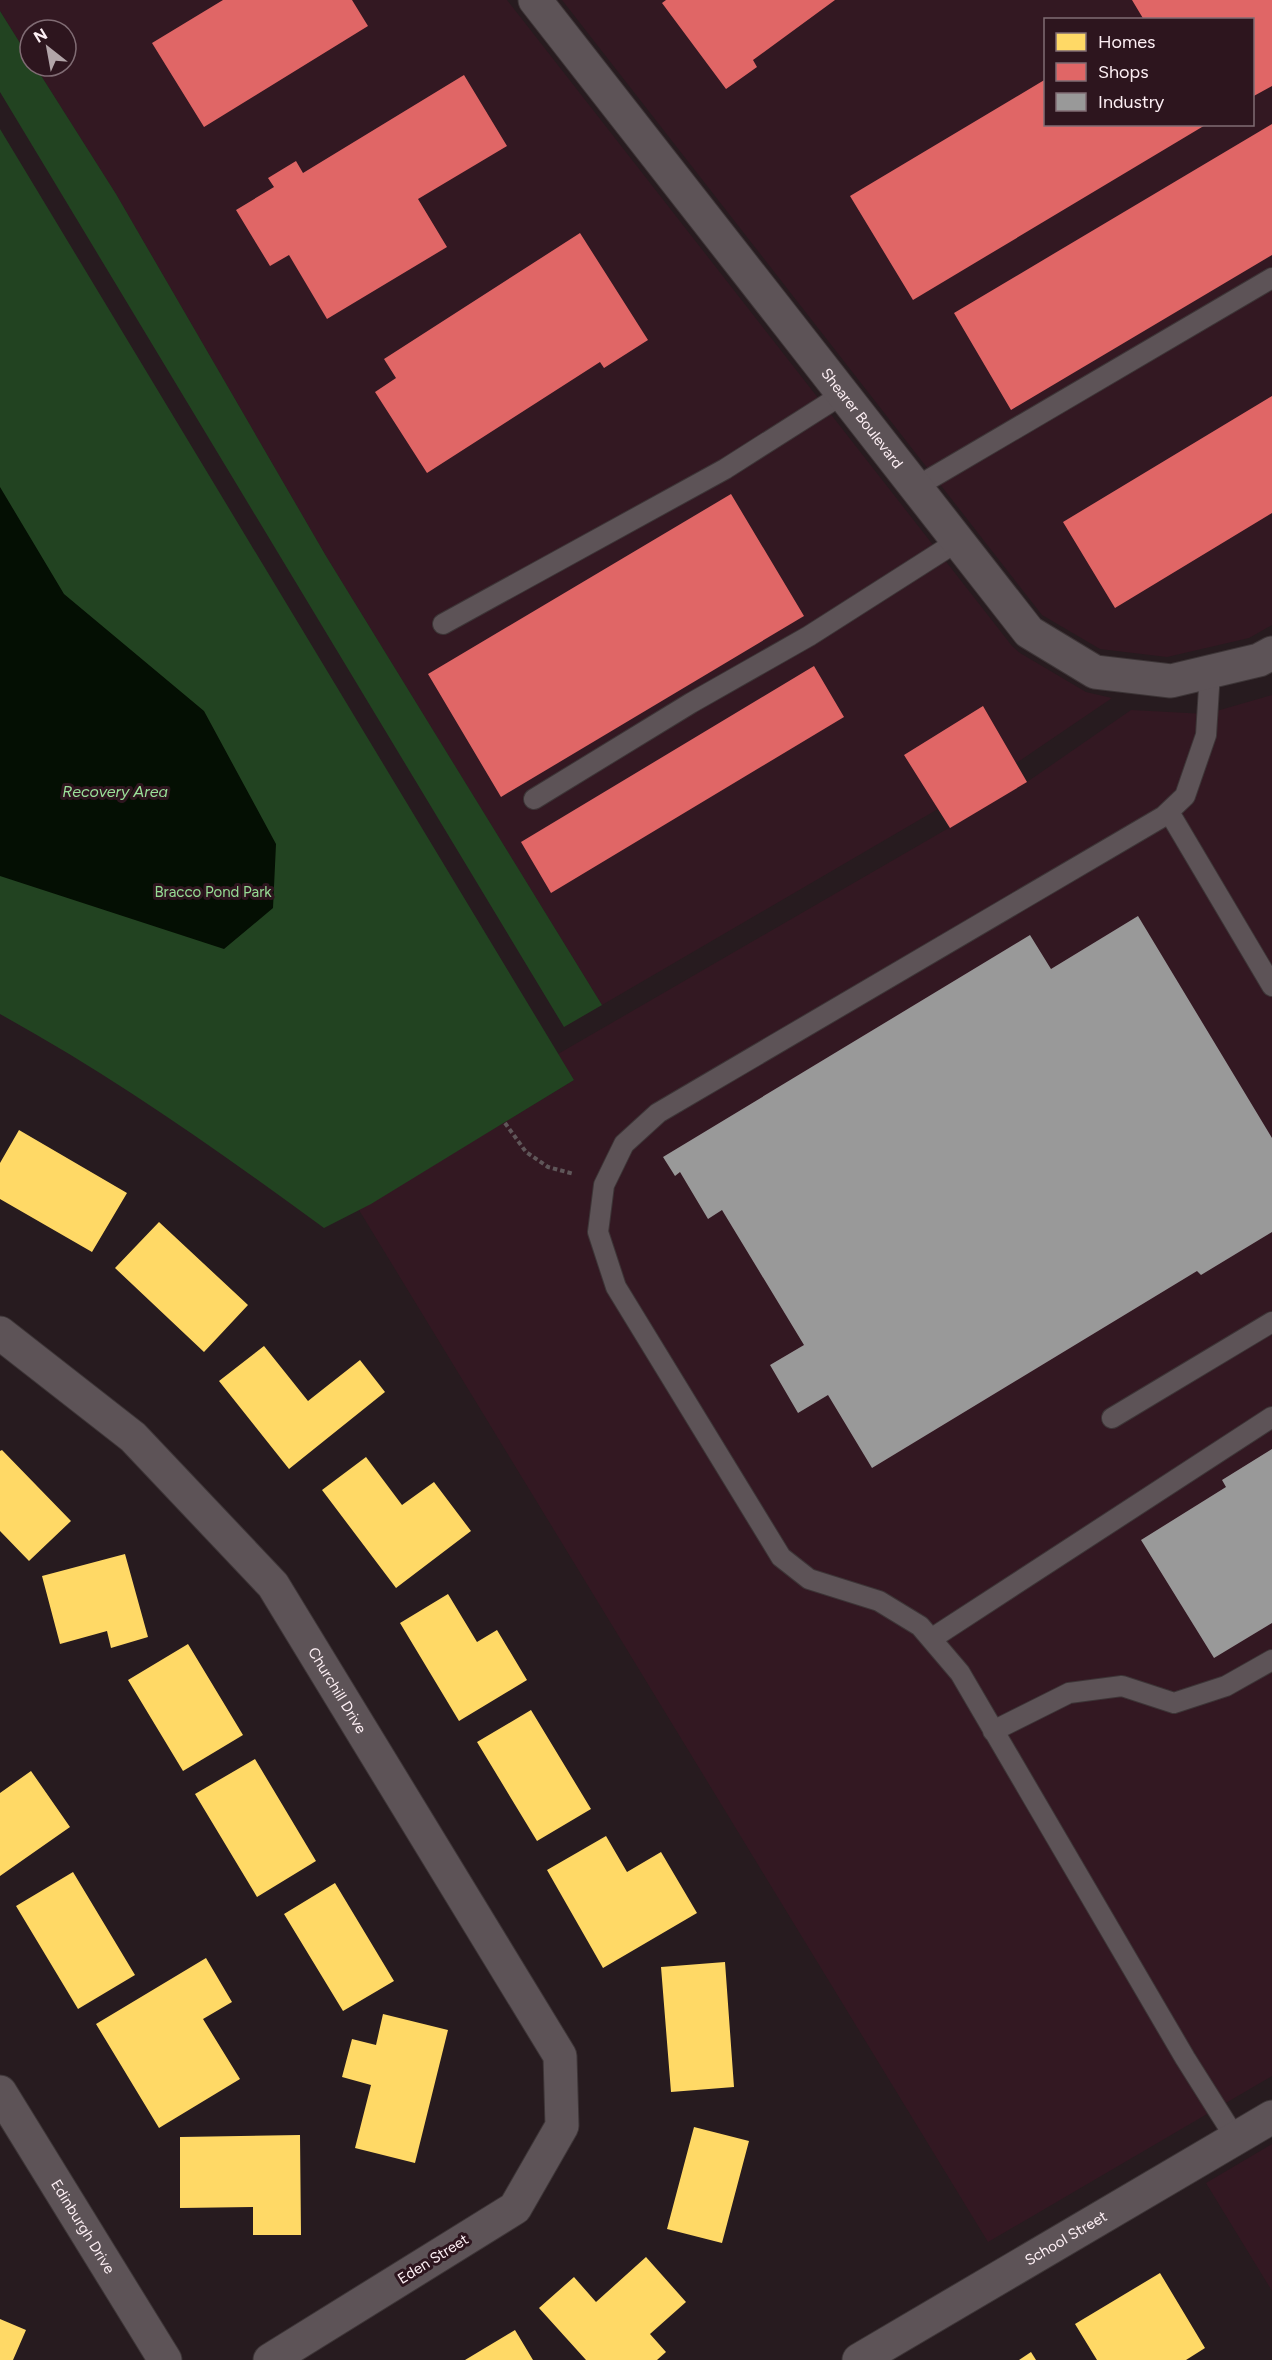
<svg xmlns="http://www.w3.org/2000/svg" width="1272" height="2360" font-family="Figtree,sans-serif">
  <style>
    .built { fill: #331822; fill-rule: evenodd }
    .green { fill: #224321 }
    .water { fill: #040f03 }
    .homes { fill: #ffd966 }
    .shops { fill: #e06666 }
    .industry { fill: #999 }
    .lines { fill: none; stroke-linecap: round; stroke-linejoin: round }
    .service-casing { stroke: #3d3537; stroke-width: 22 }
    .minor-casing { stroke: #3d3537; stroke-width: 35 }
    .path { stroke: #5f5659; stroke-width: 4; stroke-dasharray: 4.5 3; stroke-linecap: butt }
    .service { stroke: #5d5357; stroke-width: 20 }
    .minor { stroke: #5d5357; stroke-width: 33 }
    .labels { text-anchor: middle; stroke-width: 6; stroke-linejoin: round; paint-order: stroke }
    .street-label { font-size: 15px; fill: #fdeff4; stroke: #2d151e }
    .park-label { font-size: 15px; fill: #96dc94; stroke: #2d151e }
    .water-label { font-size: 16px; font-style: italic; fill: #9be099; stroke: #2d151e }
  </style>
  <rect width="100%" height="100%" fill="#271b1f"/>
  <!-- built -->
  <path class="built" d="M 0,0 L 507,0 L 1012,646 L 1020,653 L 1086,692 L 1112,698 L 1015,764 L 602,1005 L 326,556 L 116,194 L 35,66 L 66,66 L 66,30 L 30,30 L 30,59 L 0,11 Z
    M 562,0 L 1272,0 L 1272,625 L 1249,638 L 1167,657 L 1100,649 L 1042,615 ZM 1046,20 L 1252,20 L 1252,124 L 1046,124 Z
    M 1272,695 L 1272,2076 L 988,2242 L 359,1210 L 574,1080 L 558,1054 L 966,818 L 1027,782 L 1131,710 L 1206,714 Z
    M 1272,2144 L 1272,2291 L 1206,2183 Z"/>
  <!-- green -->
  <path class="green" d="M 0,11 L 30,59 L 30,66 L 35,66 L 116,194 L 326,556 L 602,1005 L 564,1027 L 0,92 Z
    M 0,129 L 574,1080 L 371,1204 L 324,1228 C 219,1151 114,1077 0,1014 Z"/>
  <!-- water -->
  <path class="water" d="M 0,487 L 64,594 L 204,711 L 276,844 L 273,908 L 224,949 L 0,876 Z"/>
  <!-- homes -->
  <path class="homes" d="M 19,1130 L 127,1193 L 92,1252 L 0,1199 L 0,1163 Z
    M 159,1222 L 248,1305 L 204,1352 L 115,1268 Z
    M 264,1346 L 308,1401 L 360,1360 L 385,1392 L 289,1469 L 219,1381 Z
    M 2,1450 L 71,1521 L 29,1561 L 0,1531 L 0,1451 Z
    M 366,1457 L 402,1505 L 434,1482 L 471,1531 L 396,1588 L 322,1490 Z
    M 125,1554 L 148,1637 L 111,1648 L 107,1631 L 60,1644 L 42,1576 Z
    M 448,1594 L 477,1642 L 497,1630 L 527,1680 L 459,1721 L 400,1623 Z
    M 188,1644 L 243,1735 L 183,1771 L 128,1680 Z
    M 531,1710 L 591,1809 L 537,1841 L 477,1742 Z
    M 255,1759 L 316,1861 L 257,1897 L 195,1794 Z
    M 31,1771 L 70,1827 L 0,1876 L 0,1793 Z
    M 606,1836 L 627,1872 L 661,1852 L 697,1913 L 603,1968 L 547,1870 Z
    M 73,1872 L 135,1975 L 78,2009 L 16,1906 Z
    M 335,1883 L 394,1981 L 343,2011 L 284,1914 Z
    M 206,1958 L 232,2002 L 203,2019 L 240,2079 L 159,2128 L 96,2024 Z
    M 725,1962 L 734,2087 L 671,2092 L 661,1967 Z
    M 383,2014 L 448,2030 L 415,2163 L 355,2148 L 371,2085 L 342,2077 L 352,2039 L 376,2045 Z
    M 694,2127 L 749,2141 L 722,2243 L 667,2229 Z
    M 300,2135 L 301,2235 L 253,2235 L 253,2207 L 180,2208 L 180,2137 Z
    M 646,2257 L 686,2302 L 650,2334 L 666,2352 L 657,2360 L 586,2360 L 539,2308 L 574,2277 L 596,2302 Z
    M 1160,2273 L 1205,2348 L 1186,2360 L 1097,2360 L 1075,2324 Z
    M 0,2319 L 26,2330 L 13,2360 L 0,2360 Z
    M 515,2330 L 533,2360 L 465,2360 Z
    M 1031,2352 L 1036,2360 L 1019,2360 Z"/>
  <!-- shops -->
  <path class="shops" d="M 223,0 L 352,0 L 368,26 L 204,127 L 152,43 Z
    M 666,0 L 835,0 L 753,60 L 757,67 L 726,89 L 662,3 Z
    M 1132,0 L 1272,0 L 1272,86 L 1252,97 L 1252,20 L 1144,20 Z
    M 464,75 L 507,146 L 418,199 L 447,247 L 327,319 L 289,255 L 270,266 L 236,210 L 274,187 L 268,178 L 296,161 L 303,173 Z
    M 1046,79 L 1046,124 L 1207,124 L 913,300 L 850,196 Z
    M 1272,124 L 1272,255 L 1011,410 L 954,313 Z
    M 580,233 L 648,340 L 604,368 L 600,362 L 427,473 L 375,392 L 396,378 L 384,359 Z
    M 1272,396 L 1272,513 L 1115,608 L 1063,522 Z
    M 731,494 L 804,616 L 501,797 L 428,674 Z
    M 814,666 L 844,717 L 551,893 L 521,842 Z
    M 983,706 L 1027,782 L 950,828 L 904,755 Z"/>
  <!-- industry -->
  <path class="industry" d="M 1138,916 L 1272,1138 L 1272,1232 L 1201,1275 L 1197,1271 L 872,1468 L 828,1395 L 798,1413 L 770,1365 L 804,1345 L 722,1210 L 708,1219 L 680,1172 L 675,1176 L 663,1157 L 1030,935 L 1051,969 Z
    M 1272,1449 L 1272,1623 L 1214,1658 L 1141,1540 L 1226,1487 L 1222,1480 Z"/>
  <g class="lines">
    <!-- service casing -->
    <g class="service-casing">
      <path id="service" d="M 916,487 L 1272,278
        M 443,624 L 725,469 L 843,394
        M 1210,672 L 1206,735 L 1185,796 L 1164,816 L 658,1113 L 624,1144 L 604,1185 L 598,1232 L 616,1287 L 781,1557 L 809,1579 L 879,1601 L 920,1626 L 960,1673 L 1185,2058 L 1236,2139
        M 534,799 L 691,703 L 809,636 L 958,541
        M 1169,812 L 1272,986
        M 1112,1418 L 1272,1322
        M 931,1639 L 1272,1417
        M 993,1731 L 1069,1693 L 1122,1686 L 1174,1703 L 1226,1686 L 1272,1660"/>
    </g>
    <!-- minor casing -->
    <g class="minor-casing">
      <g id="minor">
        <path id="s1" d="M 535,0 L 1029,632 L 1095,672 L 1171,681 L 1259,660 L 1272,653"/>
        <path id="s2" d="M 0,1333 L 133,1437 L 273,1585 L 560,2056 L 562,2126 L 515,2208 L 270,2360"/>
        <path id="s3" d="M 0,2092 L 165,2360"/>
        <path id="s4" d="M 859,2360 L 1272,2117"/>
      </g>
    </g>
    <!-- path -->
    <path class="path" d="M 505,1123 L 526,1152 L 548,1167 L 574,1174"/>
    <!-- service -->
    <use href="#service" class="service"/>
    <!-- minor -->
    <use href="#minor" class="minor"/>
  </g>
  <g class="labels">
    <!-- street labels -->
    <g class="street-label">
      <text dy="5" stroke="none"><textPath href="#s1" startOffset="531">Shearer Boulevard</textPath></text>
      <text dy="5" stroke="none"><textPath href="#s2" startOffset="496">Churchill Drive</textPath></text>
      <text dy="5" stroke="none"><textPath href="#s3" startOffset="158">Edinburgh Drive</textPath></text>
      <text dy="5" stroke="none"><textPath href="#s4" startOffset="240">School Street</textPath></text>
      <text transform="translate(433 2259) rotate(-32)" y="5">Eden Street</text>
    </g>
    <!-- park labels -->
    <g class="park-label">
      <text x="213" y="897">Bracco Pond Park</text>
    </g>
    <!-- water labels -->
    <g class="water-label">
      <text x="115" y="797">Recovery Area</text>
    </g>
  </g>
  <!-- legend -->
  <rect x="1044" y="18" width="210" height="108" fill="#2d151e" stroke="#806c74" stroke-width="1.5"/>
  <rect x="1056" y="33" width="30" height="18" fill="#ffd966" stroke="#806c74" stroke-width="1.5"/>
  <text x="1098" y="48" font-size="18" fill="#fdeff4">Homes</text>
  <rect x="1056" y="63" width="30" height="18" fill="#e06666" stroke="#806c74" stroke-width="1.5"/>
  <text x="1098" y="78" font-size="18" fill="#fdeff4">Shops</text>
  <rect x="1056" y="93" width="30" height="18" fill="#999999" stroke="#806c74" stroke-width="1.5"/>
  <text x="1098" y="108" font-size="18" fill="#fdeff4">Industry</text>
  <!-- north arrow -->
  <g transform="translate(48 48) rotate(329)"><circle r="28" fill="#2d151e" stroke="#806c74" stroke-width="1.5"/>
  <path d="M0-4.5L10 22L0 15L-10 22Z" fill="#b2a5a9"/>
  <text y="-9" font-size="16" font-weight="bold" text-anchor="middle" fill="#fdeff4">N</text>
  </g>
</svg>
